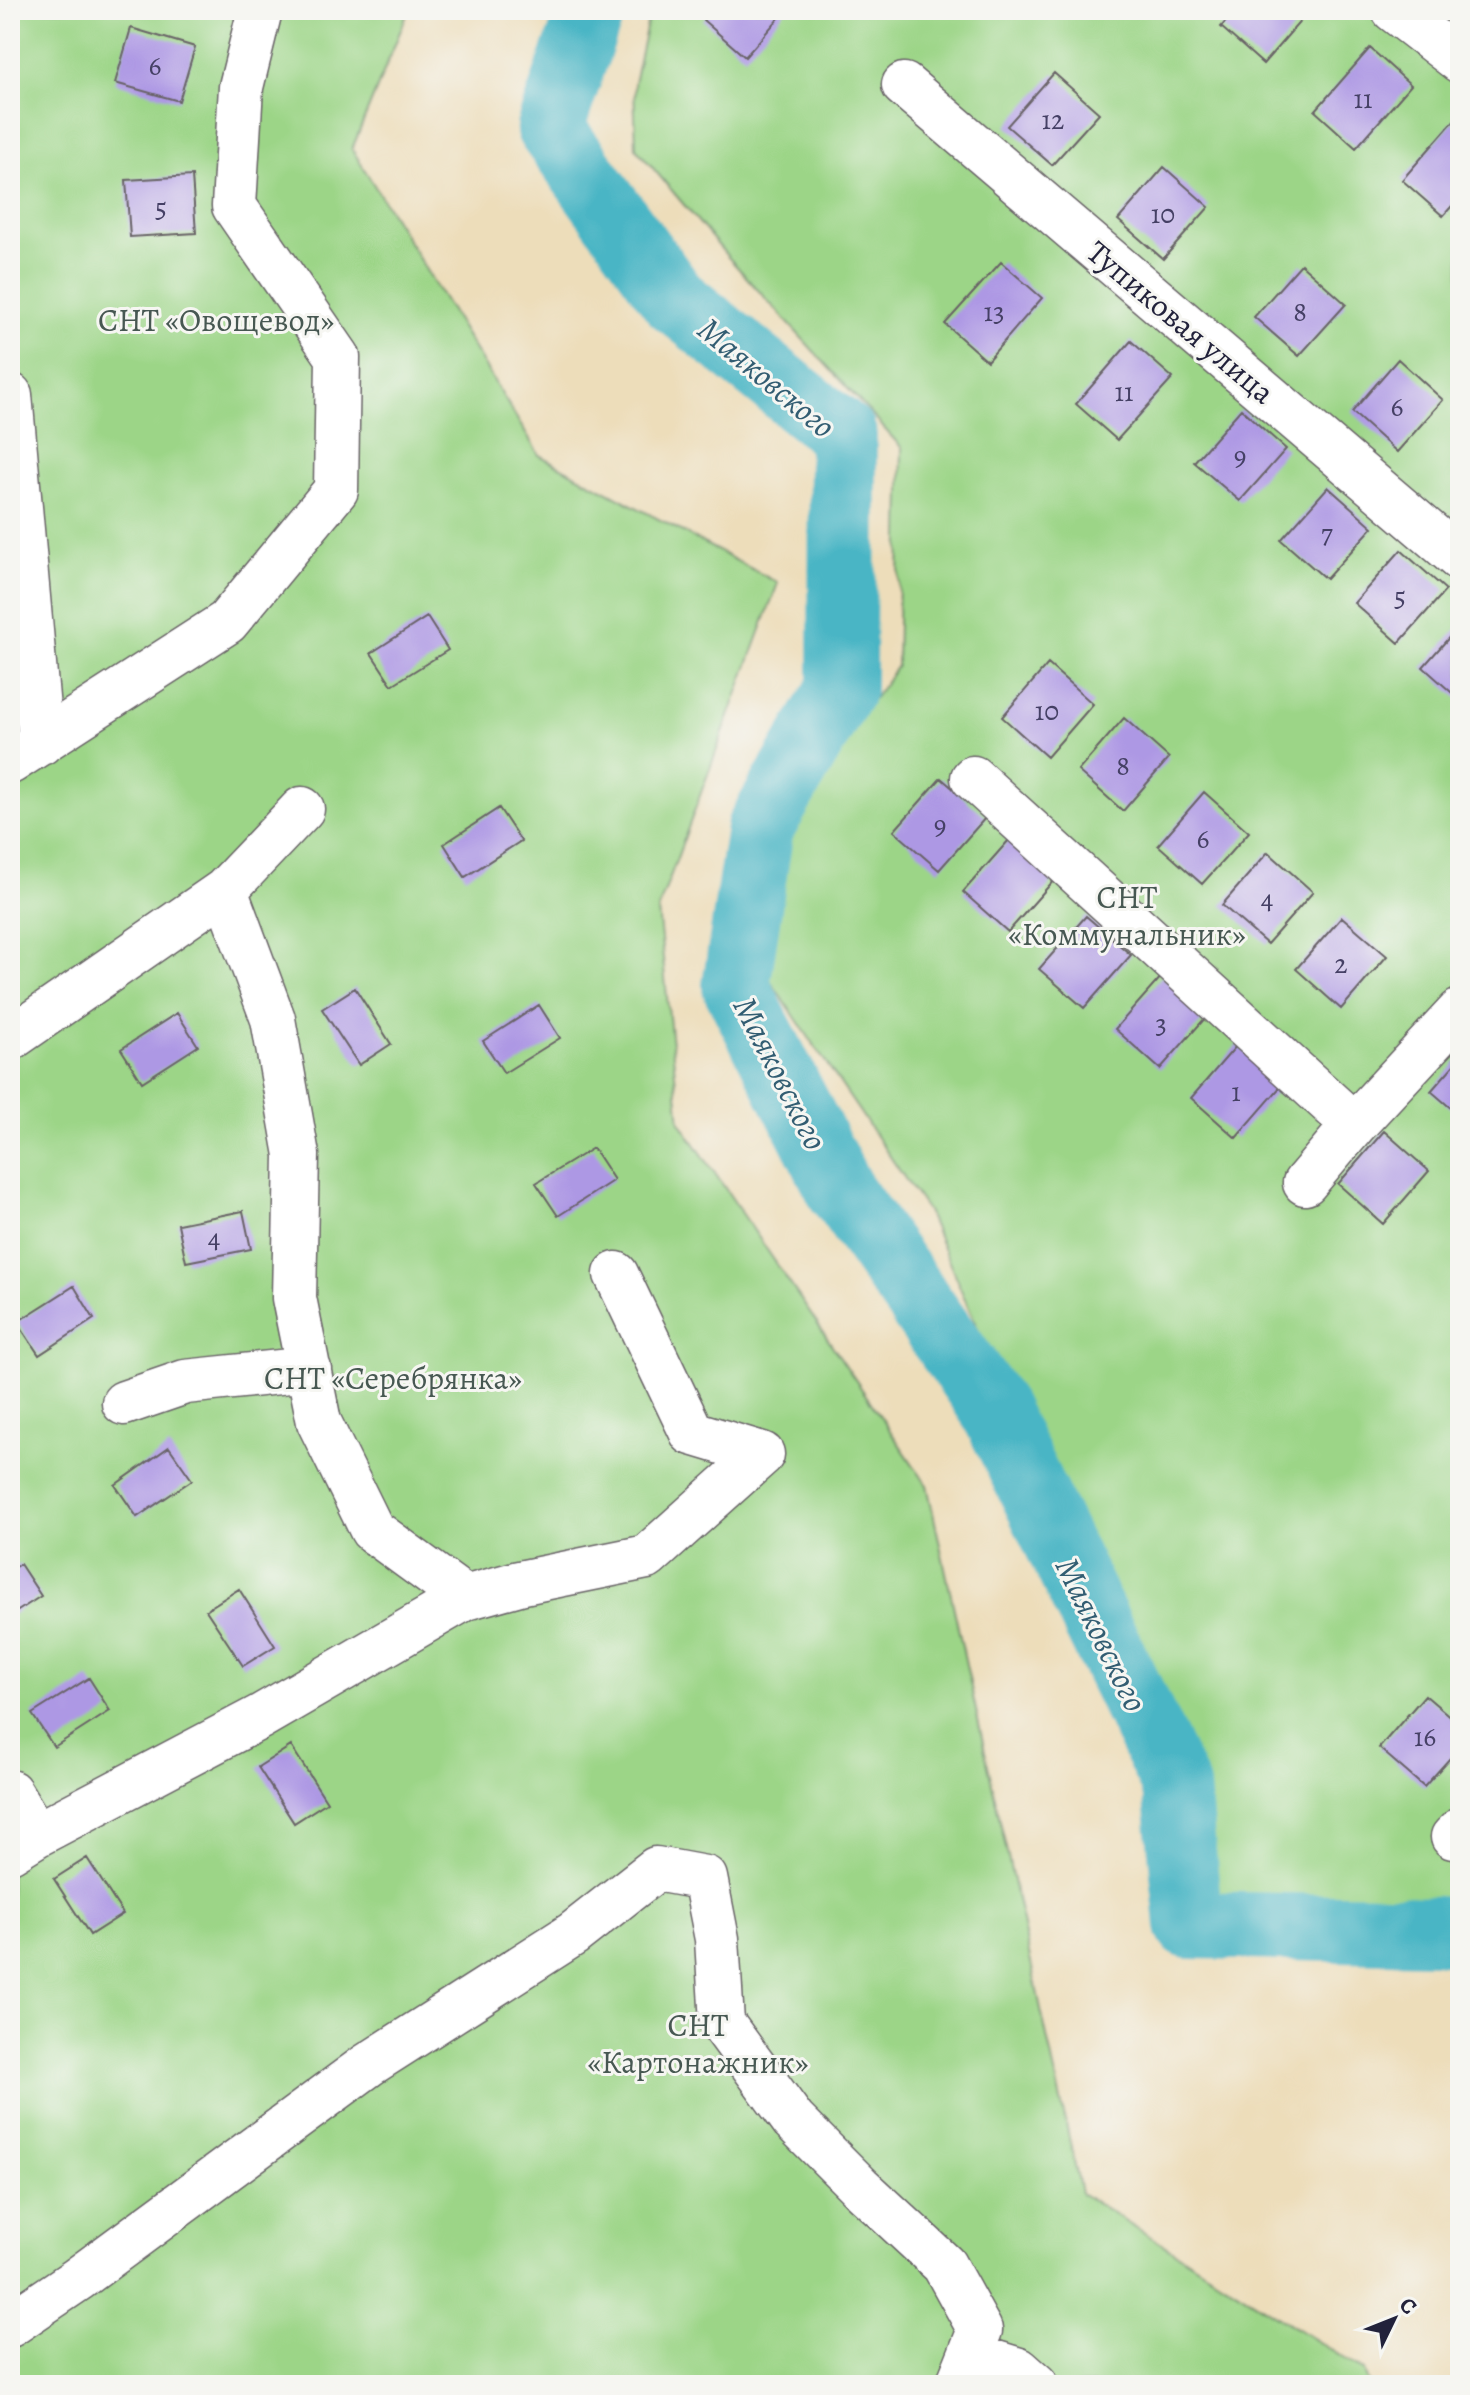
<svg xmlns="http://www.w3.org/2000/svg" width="1470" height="2395" font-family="Alegreya,serif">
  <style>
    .green { fill: #9cd587; stroke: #5f7c61; stroke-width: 2 }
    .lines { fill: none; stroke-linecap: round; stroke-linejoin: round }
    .river { stroke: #49b5c5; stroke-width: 68 }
    .building { fill: #ad98e4 }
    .minor-casing { stroke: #696367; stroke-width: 47 }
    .minor { stroke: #fff; stroke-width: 44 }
    .labels { text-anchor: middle; stroke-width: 6; stroke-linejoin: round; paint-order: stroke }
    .number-label { font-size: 28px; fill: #454065 }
    .park-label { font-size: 32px; fill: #475852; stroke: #f6f6f2 }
    .street-label { font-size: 32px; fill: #22223b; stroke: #f6f6f2 }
    .water-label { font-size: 34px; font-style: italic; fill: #325d72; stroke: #f6f6f2 }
  </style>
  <rect width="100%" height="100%" fill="#f6f6f2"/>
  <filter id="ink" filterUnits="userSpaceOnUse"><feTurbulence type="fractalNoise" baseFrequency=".0125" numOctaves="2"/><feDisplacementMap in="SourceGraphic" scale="16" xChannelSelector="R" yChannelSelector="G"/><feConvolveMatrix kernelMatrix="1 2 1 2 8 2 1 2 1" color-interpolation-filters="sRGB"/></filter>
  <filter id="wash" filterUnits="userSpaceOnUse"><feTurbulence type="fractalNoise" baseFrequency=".006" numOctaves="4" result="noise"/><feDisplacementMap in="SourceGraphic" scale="32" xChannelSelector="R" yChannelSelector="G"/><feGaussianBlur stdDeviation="1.8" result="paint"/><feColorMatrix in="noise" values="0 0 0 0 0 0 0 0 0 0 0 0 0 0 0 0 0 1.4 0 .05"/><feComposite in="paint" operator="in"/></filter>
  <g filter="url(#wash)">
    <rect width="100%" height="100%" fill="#edddba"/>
    <!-- green -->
    <path class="green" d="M 10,10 L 409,10 L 352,149 L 539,455 L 778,583 L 658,910 L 680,1122 L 927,1485 L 1081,2193 L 1364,2371 L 1369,2385 L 10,2385 Z
      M 650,10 L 1460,10 L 1460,1947 L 1189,1925 L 1171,1777 L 927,1211 L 763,970 L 799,801 L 897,666 L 902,448 L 728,257 L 636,148 L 634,83 Z"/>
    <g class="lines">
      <!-- river -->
      <path class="river" d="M 591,10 L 550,128 L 674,299 L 843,435 L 842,687 L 760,828 L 736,986 L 840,1190 L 992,1407 L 1176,1787 L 1189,1925 L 1437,1930 L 1460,1933"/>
    </g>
    <g id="blocks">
      <!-- building -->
      <path class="building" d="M 712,10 L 786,10 L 745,57 L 703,20 Z
        M 1236,10 L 1310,10 L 1263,64 L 1221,27 Z
        M 131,28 L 195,47 L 179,101 L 115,83 Z
        M 1370,48 L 1411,85 L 1356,148 L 1315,111 Z
        M 1054,73 L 1099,113 L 1052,165 L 1007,126 Z
        M 1457,117 L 1460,120 L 1460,197 L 1443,216 L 1402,180 Z
        M 1164,167 L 1209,207 L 1163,259 L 1118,220 Z
        M 192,176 L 196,233 L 130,237 L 126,180 Z
        M 1001,262 L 1042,298 L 987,361 L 945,324 Z
        M 1301,264 L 1346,304 L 1299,356 L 1254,317 Z
        M 1131,341 L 1173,378 L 1117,440 L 1076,404 Z
        M 1398,359 L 1443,400 L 1397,452 L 1352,412 Z
        M 1241,409 L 1286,449 L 1240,501 L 1194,462 Z
        M 1328,487 L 1373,527 L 1326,579 L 1281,540 Z
        M 1401,550 L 1446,590 L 1399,643 L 1354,603 Z
        M 427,617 L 448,650 L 392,685 L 371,653 Z
        M 1460,625 L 1460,700 L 1423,667 Z
        M 1048,664 L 1093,704 L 1047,757 L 1002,717 Z
        M 1124,718 L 1169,758 L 1123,811 L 1078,771 Z
        M 941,778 L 986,817 L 939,870 L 894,831 Z
        M 1204,792 L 1249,832 L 1202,884 L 1158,845 Z
        M 499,808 L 521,841 L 465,877 L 444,844 Z
        M 1009,840 L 1055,879 L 1008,932 L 963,892 Z
        M 1268,852 L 1313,892 L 1267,944 L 1222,905 Z
        M 1086,916 L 1131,955 L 1084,1008 L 1039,969 Z
        M 1342,917 L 1387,956 L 1341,1009 L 1296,969 Z
        M 1162,976 L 1207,1016 L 1160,1069 L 1115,1029 Z
        M 355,988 L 391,1044 L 359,1065 L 322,1009 Z
        M 539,1005 L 560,1038 L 504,1073 L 483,1041 Z
        M 177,1013 L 198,1046 L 142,1082 L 121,1049 Z
        M 1237,1045 L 1282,1085 L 1236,1138 L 1191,1098 Z
        M 1460,1058 L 1460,1116 L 1431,1091 Z
        M 1384,1131 L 1429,1171 L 1383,1224 L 1338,1184 Z
        M 593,1148 L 614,1180 L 558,1216 L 536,1183 Z
        M 243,1211 L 251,1249 L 186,1262 L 178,1224 Z
        M 74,1286 L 94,1319 L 39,1355 L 17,1322 Z
        M 169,1447 L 192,1480 L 137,1517 L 115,1485 Z
        M 20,1564 L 41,1596 L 10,1616 L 10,1570 Z
        M 239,1589 L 275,1646 L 243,1666 L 206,1610 Z
        M 89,1678 L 110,1711 L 54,1747 L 32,1714 Z
        M 1425,1695 L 1460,1725 L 1460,1747 L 1424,1787 L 1379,1748 Z
        M 291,1746 L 327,1802 L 294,1823 L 258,1767 Z
        M 87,1858 L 123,1914 L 90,1935 L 54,1879 Z"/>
    </g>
  </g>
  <g filter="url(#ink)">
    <use href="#blocks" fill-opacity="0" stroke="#696367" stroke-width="2"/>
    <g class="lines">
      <!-- minor casing -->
      <g class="minor-casing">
        <path id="minor" d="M 1394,10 L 1460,61
          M 904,85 L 1460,559
          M 10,395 L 41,743
          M 10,762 L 227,622 L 336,490 L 338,357 L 234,206 L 241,87 L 260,10
          M 973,778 L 1354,1125
          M 225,890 L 273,1019 L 297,1155 L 294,1298 L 319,1422 L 372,1530 L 465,1598
          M 10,1039 L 225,890 L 302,809
          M 1305,1183 L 1354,1125 L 1460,1011
          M 124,1403 L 185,1382 L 309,1369
          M 10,1792 L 36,1835
          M 1453,1837 L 1460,1830
          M 10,1851 L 36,1835 L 260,1717 L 465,1598 L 519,1583 L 647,1557 L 762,1454 L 692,1433 L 616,1274
          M 10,2325 L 78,2279 L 368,2065 L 573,1934 L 656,1869 L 705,1878 L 717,1939 L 722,2023 L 793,2120 L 860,2187 L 944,2265 L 980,2330 L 958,2385
          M 970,2355 L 1019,2370 L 1036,2385"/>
      </g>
      <!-- minor -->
      <use href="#minor" class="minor"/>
    </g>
  </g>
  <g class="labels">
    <!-- number labels -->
    <g class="number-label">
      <text x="155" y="75">6</text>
      <text x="1363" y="108">11</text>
      <text x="1053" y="129">12</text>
      <text x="161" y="217">5</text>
      <text x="1163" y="223">10</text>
      <text x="994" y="321">13</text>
      <text x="1300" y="321">8</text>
      <text x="1124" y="401">11</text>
      <text x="1397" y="416">6</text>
      <text x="1240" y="465">9</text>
      <text x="1327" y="543">7</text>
      <text x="1400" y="606">5</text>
      <text x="1047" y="720">10</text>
      <text x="1123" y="775">8</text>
      <text x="940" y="834">9</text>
      <text x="1203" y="848">6</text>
      <text x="1267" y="908">4</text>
      <text x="1341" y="973">2</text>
      <text x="1161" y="1033">3</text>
      <text x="1236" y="1101">1</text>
      <text x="214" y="1247">4</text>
      <text x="1425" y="1746">16</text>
    </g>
    <!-- park labels -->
    <g class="park-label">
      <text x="216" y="331">СНТ «Овощевод»</text>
      <text x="1127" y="908">СНТ<tspan x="1127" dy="37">«Коммунальник»</tspan></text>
      <text x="393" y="1389">СНТ «Серебрянка»</text>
      <text x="698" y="2036">СНТ<tspan x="698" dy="37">«Картонажник»</tspan></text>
    </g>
    <!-- street labels -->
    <g class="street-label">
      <text transform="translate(1181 322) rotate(40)" y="11">Тупиковая улица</text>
    </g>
    <!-- water labels -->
    <g class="water-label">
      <text transform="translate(767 377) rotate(40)" y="12">Маяковского</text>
      <text transform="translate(781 1073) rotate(63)" y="12">Маяковского</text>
      <text transform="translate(1102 1634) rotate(64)" y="12">Маяковского</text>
    </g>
  </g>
  <!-- margin -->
  <rect width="1470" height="2395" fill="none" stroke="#f6f6f2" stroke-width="40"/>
  <!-- north arrow -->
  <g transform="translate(1394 2319) rotate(47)" stroke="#f6f6f2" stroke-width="6" paint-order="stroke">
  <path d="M0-6L14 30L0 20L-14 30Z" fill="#22223b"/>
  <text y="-12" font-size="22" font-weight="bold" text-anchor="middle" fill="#22223b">С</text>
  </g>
</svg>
